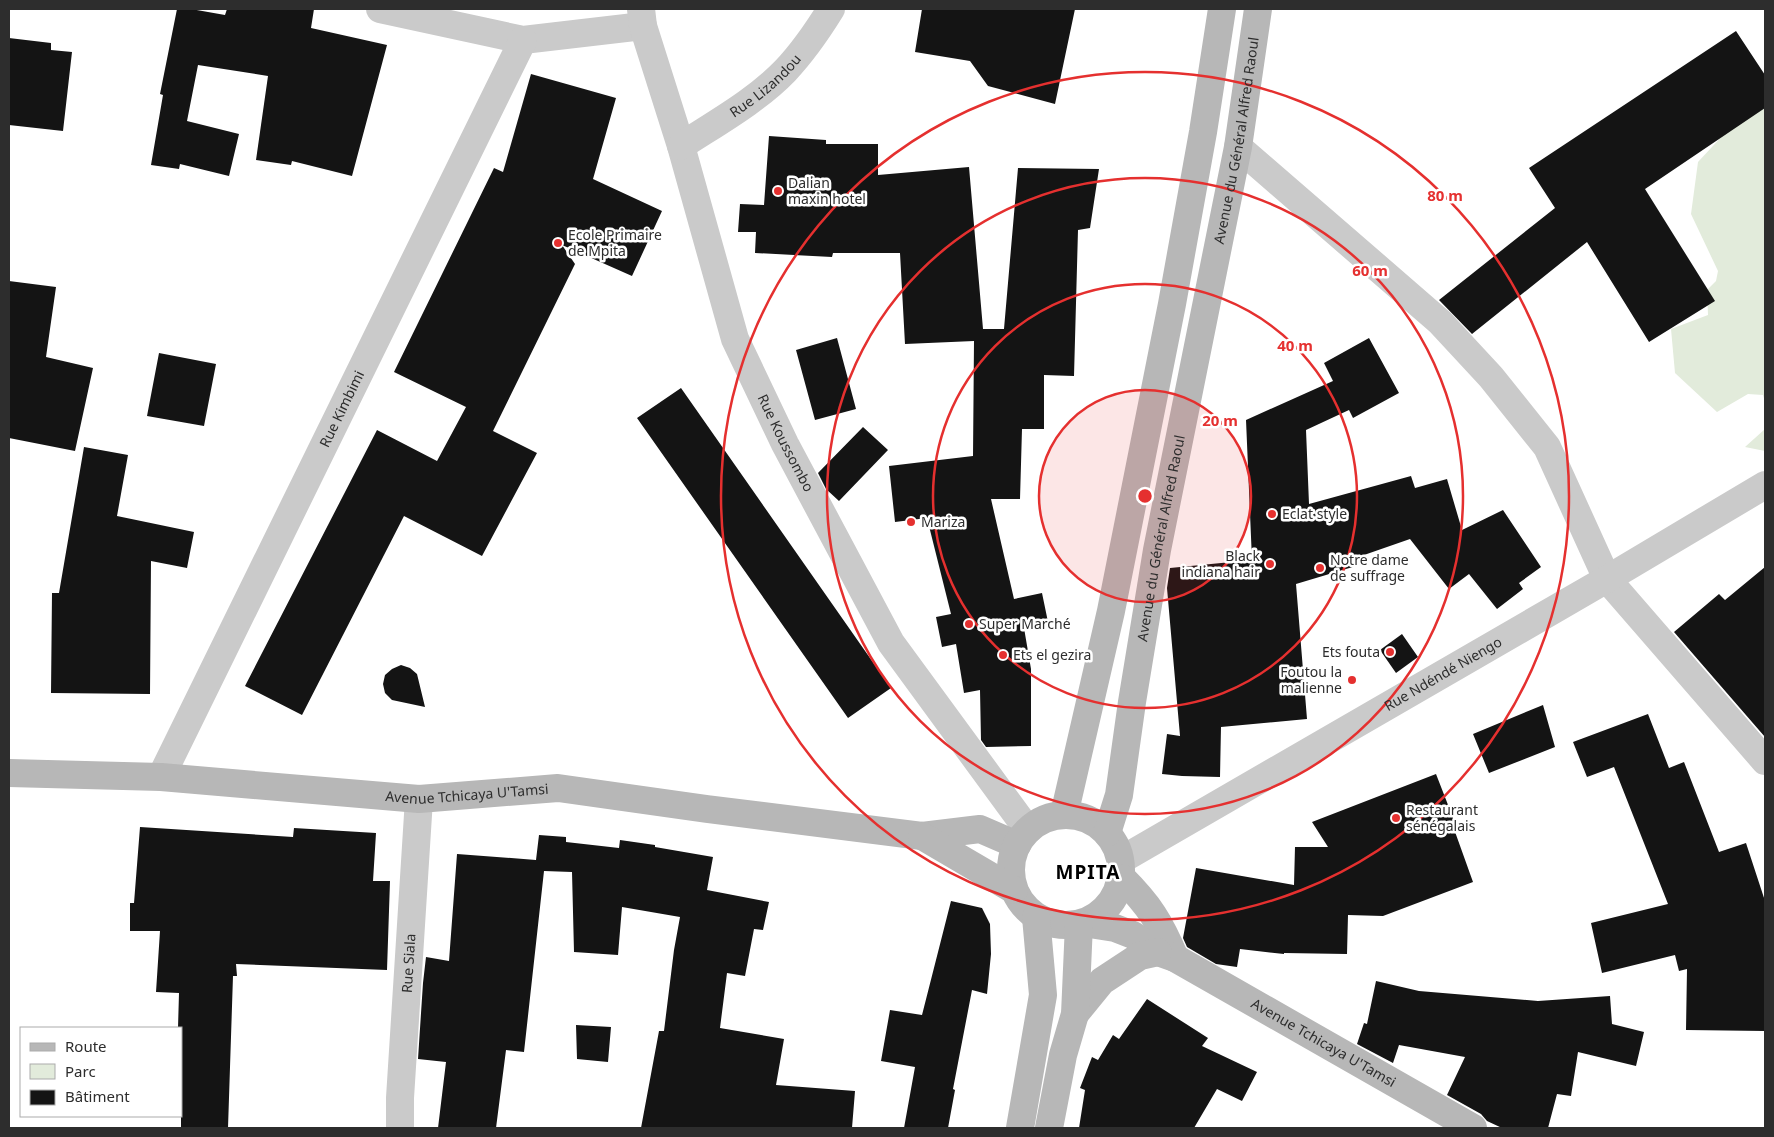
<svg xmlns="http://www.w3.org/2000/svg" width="1774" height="1137" font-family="'Noto Sans',sans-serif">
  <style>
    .green { fill: #e2ebdb }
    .building { fill: #141414 }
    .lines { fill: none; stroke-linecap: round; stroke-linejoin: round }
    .street { stroke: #cacaca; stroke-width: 28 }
    .secondary { stroke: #b7b7b7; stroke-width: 28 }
    .ring { fill: none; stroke: #e5302f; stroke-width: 2.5 }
    .poi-dot { fill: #e5302f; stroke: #fff; stroke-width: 2 }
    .labels { text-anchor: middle; stroke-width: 5; stroke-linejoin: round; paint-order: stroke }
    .street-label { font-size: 14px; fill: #2d2d2d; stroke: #fff }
    .poi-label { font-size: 14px; fill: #2d2d2d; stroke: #fff; text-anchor: start }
    .district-label { font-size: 19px; font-weight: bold; letter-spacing: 1px; fill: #000; stroke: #fff }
    .centre { fill: #e5302f; stroke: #fff; stroke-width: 2.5 }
    .ring-label { font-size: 15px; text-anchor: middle; font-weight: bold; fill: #e5302f; stroke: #fff; stroke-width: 5; stroke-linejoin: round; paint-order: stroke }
  </style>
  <rect width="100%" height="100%" fill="#fff"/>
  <!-- green -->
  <path class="green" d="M 1765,90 L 1765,402 L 1763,395 L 1748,394 L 1717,412 L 1675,373 L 1671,329 L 1708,315 L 1707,290 L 1716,281 L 1718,271 L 1691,214 L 1698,162 Z
    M 1765,429 L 1765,451 L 1745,447 Z"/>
  <!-- building -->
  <path class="building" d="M 177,9 L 191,9 L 225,15 L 227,9 L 314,9 L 311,28 L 387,45 L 352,176 L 292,161 L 291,165 L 256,160 L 268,76 L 198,65 L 187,121 L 239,134 L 229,176 L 180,164 L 179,169 L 151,165 L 163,95 L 160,94 Z
    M 922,9 L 1075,9 L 1055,104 L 988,86 L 970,61 L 915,52 Z
    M 1736,31 L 1765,75 L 1765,108 L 1645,189 L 1715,301 L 1649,342 L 1587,242 L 1472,334 L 1439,300 L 1555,208 L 1529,168 Z
    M 9,38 L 51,43 L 51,50 L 72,52 L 63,131 L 9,125 Z
    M 531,74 L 616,98 L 593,179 L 662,211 L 632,276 L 562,245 L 575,264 L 493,431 L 537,453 L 482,556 L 404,516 L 302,715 L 245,686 L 377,430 L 437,461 L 466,407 L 394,372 L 494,168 L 503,172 Z
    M 769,136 L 826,140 L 826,144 L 878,144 L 878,175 L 969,167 L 983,329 L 1004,329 L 1018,168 L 1099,169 L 1090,228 L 1078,230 L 1074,376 L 1044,375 L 1044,429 L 1022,429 L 1020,499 L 991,499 L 1014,599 L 1042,593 L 1048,622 L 1024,628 L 1031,669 L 1031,746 L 986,747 L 981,740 L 980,690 L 964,693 L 956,644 L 942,647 L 936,617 L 951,614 L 927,518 L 895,522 L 889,466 L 973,456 L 974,341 L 905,344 L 900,253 L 833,253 L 832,257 L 755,253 L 756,232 L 738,232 L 740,204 L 764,205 Z
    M 9,281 L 56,287 L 46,357 L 93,368 L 75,451 L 9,438 Z
    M 837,338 L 856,409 L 815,420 L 796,350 Z
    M 1369,338 L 1399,393 L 1353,418 L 1349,410 L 1306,430 L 1309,504 L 1411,476 L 1415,488 L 1447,479 L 1462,530 L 1503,510 L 1541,567 L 1519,583 L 1523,589 L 1497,609 L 1469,574 L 1449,589 L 1410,539 L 1364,555 L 1366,563 L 1296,584 L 1307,719 L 1221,727 L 1220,777 L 1182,776 L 1162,774 L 1167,734 L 1180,736 L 1167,588 L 1170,568 L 1252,560 L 1246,420 L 1333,381 L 1324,363 Z
    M 159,353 L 216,364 L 204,426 L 147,416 Z
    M 681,388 L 891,688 L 848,718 L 637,418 Z
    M 863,427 L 888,450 L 839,501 L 826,489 L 818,473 Z
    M 84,447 L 128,455 L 117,516 L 194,532 L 187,568 L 151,561 L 150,694 L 51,693 L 52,593 L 59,593 Z
    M 1765,567 L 1765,737 L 1674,632 L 1719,594 L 1725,600 Z
    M 1402,634 L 1418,657 L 1396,673 L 1380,650 Z
    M 401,665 L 410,668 L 417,674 L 425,707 L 392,700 L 385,693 L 383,684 L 385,675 L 392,669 Z
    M 1543,705 L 1555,747 L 1489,773 L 1473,734 Z
    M 1648,714 L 1669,768 L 1684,762 L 1719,852 L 1746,843 L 1765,901 L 1765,1031 L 1686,1030 L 1687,969 L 1679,971 L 1675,955 L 1602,973 L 1591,923 L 1668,904 L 1614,767 L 1587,777 L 1573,742 Z
    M 1436,774 L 1457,828 L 1454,829 L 1473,882 L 1383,916 L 1348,915 L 1347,954 L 1284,953 L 1284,954 L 1240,949 L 1237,967 L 1216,964 L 1187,947 L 1183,938 L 1196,868 L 1294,885 L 1295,847 L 1328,847 L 1312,822 Z
    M 140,827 L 293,837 L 294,828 L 376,833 L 373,881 L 390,881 L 387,970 L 236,964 L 237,976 L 233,976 L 228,1128 L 181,1128 L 181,1028 L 178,1028 L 179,993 L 156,992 L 160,931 L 130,931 L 130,903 L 134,903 Z
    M 539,835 L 566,837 L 566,842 L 619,848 L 620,840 L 655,845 L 655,847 L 713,857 L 707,890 L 769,902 L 763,930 L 754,929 L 745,976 L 727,973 L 720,1028 L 784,1039 L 776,1085 L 855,1091 L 852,1128 L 641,1128 L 659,1031 L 664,1031 L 674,950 L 680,917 L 622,907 L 618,955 L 574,952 L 572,872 L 544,871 L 524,1052 L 506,1050 L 496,1128 L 438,1128 L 446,1062 L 418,1059 L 423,983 L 426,957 L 449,961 L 457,854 L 536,860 Z
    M 951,901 L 982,908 L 990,924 L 991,954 L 987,994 L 972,990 L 953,1089 L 955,1090 L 948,1128 L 904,1128 L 915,1067 L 881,1061 L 890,1010 L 922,1015 Z
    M 1376,981 L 1419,991 L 1538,1001 L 1610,996 L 1612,1024 L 1644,1032 L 1636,1066 L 1578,1052 L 1571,1096 L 1557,1094 L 1548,1128 L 1502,1128 L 1487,1121 L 1481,1114 L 1447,1095 L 1465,1057 L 1399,1045 L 1393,1063 L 1357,1044 L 1364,1023 L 1367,1024 Z
    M 1147,999 L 1208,1038 L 1202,1046 L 1257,1072 L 1242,1101 L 1217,1089 L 1194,1128 L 1079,1128 L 1085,1090 L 1080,1088 L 1092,1057 L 1098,1060 L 1113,1035 L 1119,1039 Z
    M 576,1025 L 611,1027 L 608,1062 L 577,1059 Z"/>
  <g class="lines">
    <!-- street -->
    <g class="street">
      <path d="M 380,9 L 523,40 L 643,26"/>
      <path id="s1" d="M 641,9 L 643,26 L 681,146 L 735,339 L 785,444 L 891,643 L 1028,830"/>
      <path id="s2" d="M 681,146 C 716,123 756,101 785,71 C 802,53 818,30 831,9"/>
      <path d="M 1238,147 L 1440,322 L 1491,377 L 1547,447 L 1607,579 L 1765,761"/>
      <path id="s3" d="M 161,777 L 523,40"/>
      <path id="s4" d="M 1121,860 L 1607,579 L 1765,485"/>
      <path id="s5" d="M 400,1128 L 400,1098 L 419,799"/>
    </g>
    <!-- secondary -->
    <g class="secondary">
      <path id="s6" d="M 9,773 L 161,777 L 419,799 L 558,788 L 707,809 L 922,836 L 980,829 L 1017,845"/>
      <path d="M 1064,815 L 1111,611 L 1172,304 L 1203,132 L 1222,9"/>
      <circle cx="1066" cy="870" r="55"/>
      <path id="s7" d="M 1107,833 L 1119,795 L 1132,702 L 1157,550 L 1238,147 L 1258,9"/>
      <path d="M 922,836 L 1014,890"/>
      <path d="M 1122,878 C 1149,905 1160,922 1175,958"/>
      <path id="s8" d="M 1083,923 L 1115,928 L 1133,935 L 1158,952 L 1175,958 L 1473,1128"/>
      <path d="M 1075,1014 L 1102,981 L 1140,956 L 1158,952"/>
      <path d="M 1020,1128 L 1043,995 L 1036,917"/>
      <path d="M 1049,1128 L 1063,1055 L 1075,1014 L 1079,924"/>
    </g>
  </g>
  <!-- distance rings -->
  <circle cx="1145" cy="496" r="106" fill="#e5302f" fill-opacity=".12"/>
  <g class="ring">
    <circle cx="1145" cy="496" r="106"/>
    <circle cx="1145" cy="496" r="212"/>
    <circle cx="1145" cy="496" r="318"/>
    <circle cx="1145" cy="496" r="424"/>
  </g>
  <!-- markers -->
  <g class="poi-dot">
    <circle cx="778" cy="191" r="5"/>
    <circle cx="558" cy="243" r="5"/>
    <circle cx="1272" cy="514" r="5"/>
    <circle cx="911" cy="522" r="5"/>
    <circle cx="1270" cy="564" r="5"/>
    <circle cx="1320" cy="568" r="5"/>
    <circle cx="969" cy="624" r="5"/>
    <circle cx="1390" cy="652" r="5"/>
    <circle cx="1003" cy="655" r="5"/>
    <circle cx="1352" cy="680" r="5"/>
    <circle cx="1396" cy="818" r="5"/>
  </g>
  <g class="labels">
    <!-- street labels -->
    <g class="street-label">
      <text dy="5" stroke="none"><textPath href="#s2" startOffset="104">Rue Lizandou</textPath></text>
      <text dy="5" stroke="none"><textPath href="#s7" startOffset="705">Avenue du Général Alfred Raoul</textPath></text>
      <text dy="5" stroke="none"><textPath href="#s3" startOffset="410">Rue Kimbimi</textPath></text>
      <text dy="5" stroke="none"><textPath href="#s1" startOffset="459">Rue Koussombo</textPath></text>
      <text dy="5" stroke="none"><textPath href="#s7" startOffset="300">Avenue du Général Alfred Raoul</textPath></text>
      <text dy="5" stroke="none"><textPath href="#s4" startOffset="372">Rue Ndéndé Niengo</textPath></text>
      <text dy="5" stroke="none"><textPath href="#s6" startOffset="459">Avenue Tchicaya U'Tamsi</textPath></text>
      <text dy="5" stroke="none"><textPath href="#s5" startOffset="165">Rue Siala</textPath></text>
      <text dy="5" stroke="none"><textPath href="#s8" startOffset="271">Avenue Tchicaya U'Tamsi</textPath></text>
    </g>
    <!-- poi labels -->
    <g class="poi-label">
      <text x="788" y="188">Dalian<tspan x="788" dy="16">maxin hotel</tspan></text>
      <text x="568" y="240">Ecole Primaire<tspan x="568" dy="16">de Mpita</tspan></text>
      <text x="1282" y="519">Eclat style</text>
      <text x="921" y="527">Mariza</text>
      <text x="1260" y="561" text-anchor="end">Black<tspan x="1260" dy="16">indiana hair</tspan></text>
      <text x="1330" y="565">Notre dame<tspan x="1330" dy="16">de suffrage</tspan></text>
      <text x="979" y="629">Super Marché</text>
      <text x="1380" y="657" text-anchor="end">Ets fouta</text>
      <text x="1013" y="660">Ets el gezira</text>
      <text x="1342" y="677" text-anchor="end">Foutou la<tspan x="1342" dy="16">malienne</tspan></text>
      <text x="1406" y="815">Restaurant<tspan x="1406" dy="16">sénégalais</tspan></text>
    </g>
    <!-- district labels -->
    <g class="district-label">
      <text x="1088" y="879">MPITA</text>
    </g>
  </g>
  <circle cx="1145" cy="496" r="8" class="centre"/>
  <g class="ring-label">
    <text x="1445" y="201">80 m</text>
    <text x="1370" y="276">60 m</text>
    <text x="1295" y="351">40 m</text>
    <text x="1220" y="426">20 m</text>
  </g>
  <!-- border -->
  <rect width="1774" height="1137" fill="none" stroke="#2d2d2d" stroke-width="20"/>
  <!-- legend -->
  <rect x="20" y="1027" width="162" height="90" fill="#ffffff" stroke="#ababab"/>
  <rect x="30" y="1043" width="25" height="8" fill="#b7b7b7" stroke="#ababab"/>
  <text x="65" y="1052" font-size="15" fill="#2d2d2d">Route</text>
  <rect x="30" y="1064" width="25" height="15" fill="#e2ebdb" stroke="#ababab"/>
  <text x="65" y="1077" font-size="15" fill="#2d2d2d">Parc</text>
  <rect x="30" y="1090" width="25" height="15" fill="#141414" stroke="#ababab"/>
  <text x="65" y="1102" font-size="15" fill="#2d2d2d">Bâtiment</text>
</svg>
